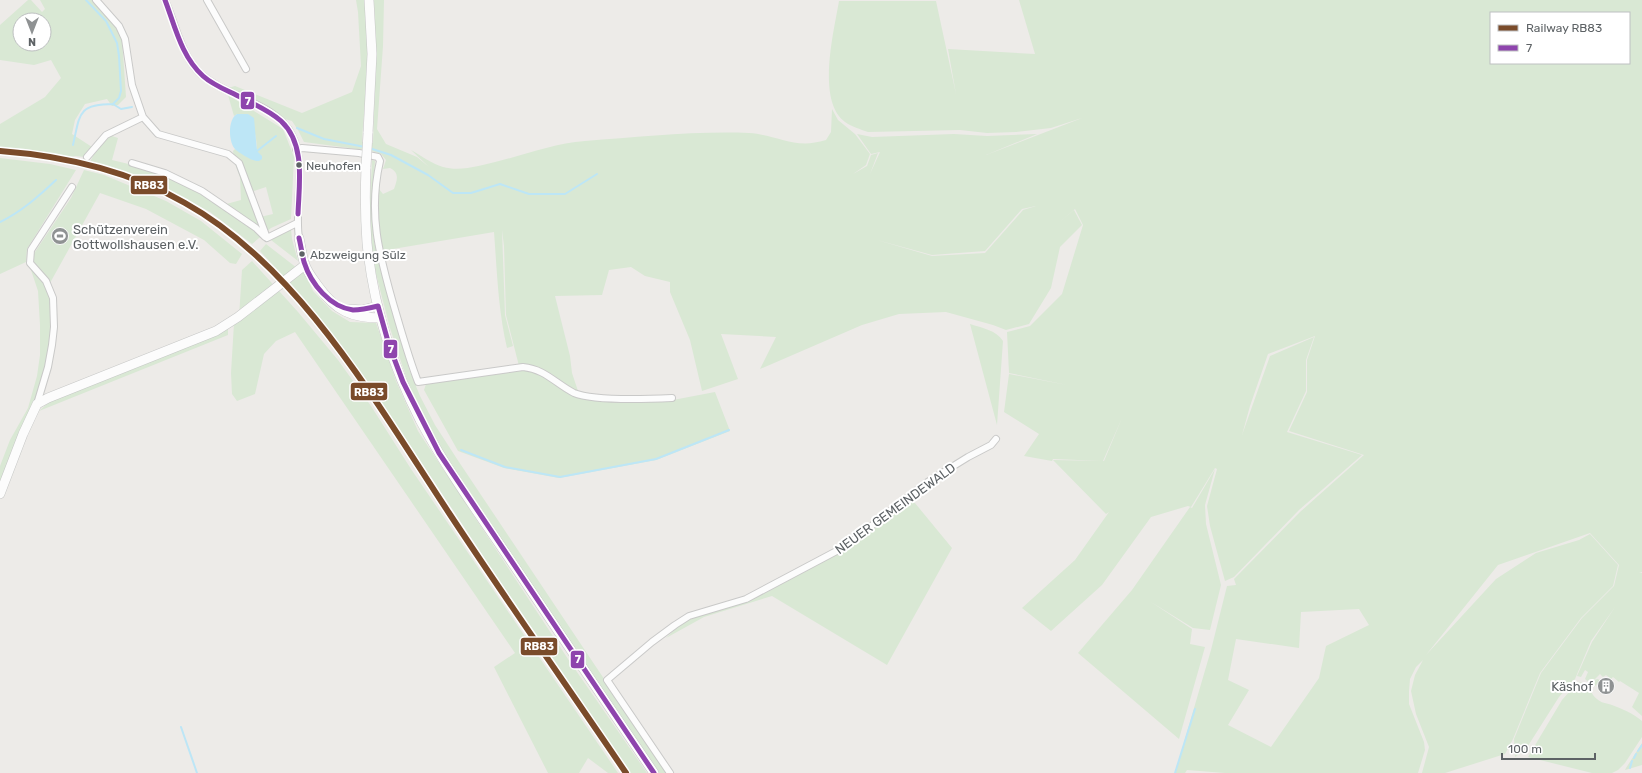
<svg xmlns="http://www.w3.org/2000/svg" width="1642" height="773" font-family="Rubik,sans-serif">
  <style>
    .green { fill: #d9e8d4; fill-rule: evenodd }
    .water { fill: #bde6f6 }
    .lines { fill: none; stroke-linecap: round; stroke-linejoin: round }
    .stream { stroke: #bde6f6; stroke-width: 2 }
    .street-casing { stroke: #c9c9c8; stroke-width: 8 }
    .secondary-casing { stroke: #c7c8c7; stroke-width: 10 }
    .street { stroke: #fcfcfc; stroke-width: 6 }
    .secondary { stroke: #fcfcfc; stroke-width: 9 }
    .secondary-bridge-casing { stroke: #c7c8c7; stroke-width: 10; stroke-linecap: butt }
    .secondary-bridge { stroke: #fcfcfc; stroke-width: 9 }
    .bus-1-casing { stroke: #fff; stroke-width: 8 }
    .bus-1 { stroke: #8e44ad; stroke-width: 5 }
    .rail-1-casing { stroke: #fff; stroke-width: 9 }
    .rail-1 { stroke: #7a4b2a; stroke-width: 6 }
    .bus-dot { fill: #5d6265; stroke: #fff; stroke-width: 1.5 }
    .labels { text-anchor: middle; stroke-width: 4; stroke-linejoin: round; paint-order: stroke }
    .bus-label { font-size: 12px; fill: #5d6265; stroke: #fff; text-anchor: start }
    .poi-label { font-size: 13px; fill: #5d6265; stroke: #fff; text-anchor: start }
    .street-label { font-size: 13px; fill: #5d6265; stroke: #fff }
    .line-badge { stroke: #fff; stroke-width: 1.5 }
    .badge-label { font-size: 11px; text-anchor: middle; font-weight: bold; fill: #fff }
  </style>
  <rect width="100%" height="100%" fill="#edebe8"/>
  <!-- green -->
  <path class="green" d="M 28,0 L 31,0 L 42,12 L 45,9 L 40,0 L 93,0 L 117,27 L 122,39 L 126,97 L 118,105 L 112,106 L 107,99 L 85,104 L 75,120 L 72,134 L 92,147 L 85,157 L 75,156 L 71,157 L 26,149 L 0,148 L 0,124 L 45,97 L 61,78 L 51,60 L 34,65 L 0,60 L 0,25 ZM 20,20 L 44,20 L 44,44 L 20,44 Z
    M 356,0 L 364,0 C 371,47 365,95 362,142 L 373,143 L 376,56 L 374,0 L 384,0 L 383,46 L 377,129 L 386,144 L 417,157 L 429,167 L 411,150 C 420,155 432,164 443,167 C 461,172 482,165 499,161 C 527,154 556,143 585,141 C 639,137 694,131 749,133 C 779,135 794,150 826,140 L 831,132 L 832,109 L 838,120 L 855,134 L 870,154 L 866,165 L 853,174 L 867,166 L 871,155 L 878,153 L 870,174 L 880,152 L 871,154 L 857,134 L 872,137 L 954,134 L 987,136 L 1037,134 L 986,155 L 1082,118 L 1051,128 L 1016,132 L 987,133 L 960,130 L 868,132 C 860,129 852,127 845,122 C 816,101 834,31 839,1 L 936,1 L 956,94 L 948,49 L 1035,54 L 1019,0 L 1642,0 L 1642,572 L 1639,572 L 1642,573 L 1642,716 L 1632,707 L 1639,693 L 1620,681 L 1619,682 L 1613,677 L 1611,679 L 1606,675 L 1603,677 L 1600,674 L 1594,680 L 1598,679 L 1600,681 L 1594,687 L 1585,679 L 1588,672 L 1585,670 L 1581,677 L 1577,676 L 1592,642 L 1615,607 L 1591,641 L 1575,679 L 1559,697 L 1526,749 L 1515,757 L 1514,739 L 1541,673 L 1582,618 L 1614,586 L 1619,565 L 1590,533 L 1498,565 L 1426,655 L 1496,579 L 1536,553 L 1579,540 L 1590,534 L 1618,565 L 1613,586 L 1581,618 L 1540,673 L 1513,739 L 1505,754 L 1445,773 L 1422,773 L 1429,747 L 1416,714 L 1411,691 L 1415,675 L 1423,660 L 1416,667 L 1410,679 L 1409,691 L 1409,704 L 1424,742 L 1425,750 L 1418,773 L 1225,773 L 1187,770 L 1185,773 L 1175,773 L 1211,650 L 1227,586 L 1236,585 L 1234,579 L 1300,512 L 1364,455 L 1289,431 L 1307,392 L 1307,360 L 1315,336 L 1268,354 L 1250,406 L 1242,435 L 1270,356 L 1314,337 L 1306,360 L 1306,391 L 1287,432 L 1362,455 L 1299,510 L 1234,577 L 1225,581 L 1210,526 L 1207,506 L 1217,469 L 1215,468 L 1191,507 L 1188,506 L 1151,517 L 1102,585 L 1051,631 L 1022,608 L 1075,560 L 1109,512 L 1106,514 L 1053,460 L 1104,461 L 1122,418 L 1103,461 L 1053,459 L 1052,461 L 1024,456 L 1039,434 L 1004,412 L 1009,374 L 1067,385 L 1009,373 L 1007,332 L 1030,326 L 1062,294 L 1083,225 L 1075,209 L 1056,225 L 1074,210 L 1082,225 L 1060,247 L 1051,288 L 1029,324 L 1006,330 L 993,325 L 946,312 L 899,314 L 862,325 L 760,369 L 776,337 L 721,334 L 738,379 L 702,391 L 690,340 L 670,292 L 670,282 L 645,276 L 631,267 L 609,270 L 602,295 L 555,296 L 570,356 L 572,373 L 578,391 C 558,382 543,361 519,366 L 506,315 L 504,246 L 502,230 L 505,315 L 513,346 L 507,348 C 498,309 497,271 494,232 L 381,251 L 378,236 L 379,189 L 383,194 L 394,189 C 397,180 400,173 390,168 L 383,169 L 386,160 L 381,154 L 372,151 L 304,142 L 298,130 L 292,121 L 281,118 L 228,88 L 235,86 L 302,113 L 352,92 L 361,66 L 358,12 ZM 1491,13 L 1629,13 L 1629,63 L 1491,63 ZM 1036,206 L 1023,210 L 985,253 L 932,256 L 877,240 L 865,231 L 877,240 L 932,255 L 985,251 L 1022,209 ZM 1359,609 L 1369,625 L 1326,646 L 1319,678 L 1271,747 L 1228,725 L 1249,690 L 1228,680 L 1236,639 L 1299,648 L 1301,612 Z
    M 228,95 L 283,129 L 294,157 L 291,219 L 271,228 L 252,244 L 210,212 L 163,187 L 90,162 L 98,146 L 109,135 L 118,138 L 112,160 C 151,169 187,183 219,206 L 241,200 L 240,177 L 235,164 L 233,151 L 235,149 L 253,160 C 261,143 254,132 248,114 L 237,114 L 234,116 ZM 266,187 L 273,214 L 256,218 L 251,200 L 254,191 Z
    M 0,158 L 50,164 L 76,170 L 27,249 L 26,262 L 0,274 Z
    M 372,160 L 375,161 L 372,213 L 374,242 L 381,269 L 409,369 L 420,396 L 435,425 L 459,462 L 667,773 L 658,773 L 443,452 L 419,411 L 410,389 L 390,328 L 377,278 L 372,257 L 371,235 L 370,205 Z
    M 84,170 L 104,175 L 166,201 L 201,221 L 242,254 L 236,264 L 230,263 L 204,240 L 146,209 L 100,193 L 50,283 L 34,262 L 33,255 L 71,198 Z
    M 291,229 L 292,239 L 298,261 L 271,240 Z
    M 266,244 L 306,275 L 313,291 L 332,311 L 350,322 L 376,323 L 396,381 L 418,431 L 568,659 L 647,773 L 630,773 C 575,692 520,612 466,530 C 403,434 339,335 260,251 Z
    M 252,261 L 298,312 L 338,360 L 371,406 L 411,469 L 618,773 L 608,773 L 588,758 L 579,773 L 548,773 L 494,667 L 515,653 L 295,332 L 276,341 L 264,354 L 255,394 L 237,401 L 232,394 L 231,373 L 234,323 L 239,317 L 242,270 Z
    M 30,267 L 48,288 L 51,303 L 51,338 L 47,365 L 40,388 L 0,491 L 0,466 L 10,440 L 28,408 L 37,376 L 40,355 L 40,325 L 38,291 Z
    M 970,324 C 982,328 996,330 1003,341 L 997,425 Z
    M 228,325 L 228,335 L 39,411 L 49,402 Z
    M 529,370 L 541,373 L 576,397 L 673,400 L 715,392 L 730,431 L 656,460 L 559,478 L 504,468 L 458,451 L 424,390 L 426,384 Z
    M 1215,469 L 1205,505 L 1206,524 L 1221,585 L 1210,630 L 1193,628 L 1151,602 L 1192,629 L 1190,644 L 1205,647 L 1179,739 L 1078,653 L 1132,590 L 1190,507 L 1192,508 Z
    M 910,497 L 952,548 L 887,665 L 772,596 L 704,617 L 666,638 L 683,621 L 738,604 L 769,591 L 841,551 L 845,552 Z
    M 1578,682 C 1590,682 1589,693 1597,699 C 1601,703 1606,703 1612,705 C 1622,709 1633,713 1642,721 L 1642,737 L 1625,763 L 1618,770 L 1612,773 L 1592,773 L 1528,757 L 1562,700 Z
    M 1642,743 L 1642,765 L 1625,770 L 1626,768 Z"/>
  <!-- water -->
  <path class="water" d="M 237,114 L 248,114 L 254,118 L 257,151 L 262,156 L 262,159 L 259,161 C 257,161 255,161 253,160 C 251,160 236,151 235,149 C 228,141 228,119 237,114 Z"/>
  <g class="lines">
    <!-- stream -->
    <path class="stream" d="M 113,104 L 121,109 L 132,107
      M 297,128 L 324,139 L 365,147
      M 73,145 C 80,115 77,104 113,104 L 119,98 L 121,91 L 119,56 L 117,43 L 106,21 L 86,0
      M 369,148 L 391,155 L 428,175 L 453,193 L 471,193 L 500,184 L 529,194 L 565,194 L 597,174
      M 255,150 L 257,151 L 276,136
      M 0,222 C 21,212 39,196 56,180
      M 461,450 L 505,467 L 560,477 L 656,459 L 729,430
      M 181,727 L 197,773
      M 1638,751 L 1642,745
      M 1634,758 L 1636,754
      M 1630,768 L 1632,761
      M 1175,773 L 1195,709"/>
    <!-- street casing -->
    <g class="street-casing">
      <path id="street" d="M 96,0 L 119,26 L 125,39 L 132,85 L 143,117 L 158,134 L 228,154 L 239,163 L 267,238
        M 165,0 C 176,25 181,56 202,75 C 228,98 276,103 292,135 C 307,165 294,206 299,238
        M 207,0 L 246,69
        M 296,149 L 302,148 L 359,153 L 378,157 L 380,161 C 368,213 379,254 393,303 C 401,330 408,356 418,382 L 523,367 C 545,369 556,384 574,393 C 593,401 650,399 672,398
        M 87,157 L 106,135 L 143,117
        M 132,163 L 165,173 L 202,191 L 256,228 L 265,237
        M 267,238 L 297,223
        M 37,404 L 48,367 L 52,345 L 54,327 L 53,298 L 46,281 L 30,263 L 31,250 L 72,187
        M 670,773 L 607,680 L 652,642 L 675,625 L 689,616 L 746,599 L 846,546 L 926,483 L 968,457 L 991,445 L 996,439"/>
    </g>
    <!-- secondary casing -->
    <g class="secondary-casing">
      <path id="secondary" d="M 368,133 L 372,54 L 369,0
        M 366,167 C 365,192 365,217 367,243 C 373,304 392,365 420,420 C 448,472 484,521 517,570 C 563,638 608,706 654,773
        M 299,238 C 301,247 302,257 305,265 C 308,273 314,280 318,286 C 336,311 351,318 381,318
        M 348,309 L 362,310 L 378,306
        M 0,494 L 23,434 L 37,404 L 48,398 L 216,331 L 238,317 L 305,265"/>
    </g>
    <!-- street -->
    <use href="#street" class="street"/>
    <!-- secondary -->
    <use href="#secondary" class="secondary"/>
    <!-- secondary-bridge casing -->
    <g class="secondary-bridge-casing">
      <path id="secondary-bridge" d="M 366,167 L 368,133"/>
    </g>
    <!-- secondary-bridge -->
    <use href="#secondary-bridge" class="secondary-bridge"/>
    <!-- bus-1 casing -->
    <g class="bus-1-casing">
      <path id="bus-1" d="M 165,0 C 175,26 181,56 203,76 C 214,86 229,91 242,98 C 256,105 270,111 281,121 C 306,144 299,184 298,214
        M 299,238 C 301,246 302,254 304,262 C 311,284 330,307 353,310 C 362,310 370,308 378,306 L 389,345 L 403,382 L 439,453 L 654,773"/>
    </g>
    <!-- bus-1 -->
    <use href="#bus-1" class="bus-1"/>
    <!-- rail-1 casing -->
    <g class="rail-1-casing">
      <path id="rail-1" d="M 0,151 C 65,156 128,170 185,203 C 300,267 378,406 449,513 C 507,601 567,686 626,773"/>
    </g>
    <!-- rail-1 -->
    <use href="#rail-1" class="rail-1"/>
  </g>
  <!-- icons -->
  <defs>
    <g id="stadium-disc" transform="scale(0.9)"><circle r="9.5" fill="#8f9293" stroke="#fff"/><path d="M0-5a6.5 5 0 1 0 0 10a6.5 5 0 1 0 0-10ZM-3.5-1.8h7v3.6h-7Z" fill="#fff"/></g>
    <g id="building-disc" transform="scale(0.9)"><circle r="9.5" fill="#8f9293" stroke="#fff"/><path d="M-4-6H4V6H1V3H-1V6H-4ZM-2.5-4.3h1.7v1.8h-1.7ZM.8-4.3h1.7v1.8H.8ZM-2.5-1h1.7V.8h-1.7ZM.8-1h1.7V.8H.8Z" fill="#fff"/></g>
  </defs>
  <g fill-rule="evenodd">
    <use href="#stadium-disc" x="60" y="236"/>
    <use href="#building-disc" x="1606" y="686"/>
  </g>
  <!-- markers -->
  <g class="bus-dot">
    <circle cx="299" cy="165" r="3.5"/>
    <circle cx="302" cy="254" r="3.5"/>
  </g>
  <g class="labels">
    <!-- bus labels -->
    <g class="bus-label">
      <text x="306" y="170">Neuhofen</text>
      <text x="310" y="259">Abzweigung Sülz</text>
    </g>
    <!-- poi labels -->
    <g class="poi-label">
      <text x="73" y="234">Schützenverein<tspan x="73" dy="15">Gottwollshausen e.V.</tspan></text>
      <text x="1593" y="691" text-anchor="end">Käshof</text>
    </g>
    <!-- street labels -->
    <g class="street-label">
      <text transform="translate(895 508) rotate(-36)" y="5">NEUER GEMEINDEWALD</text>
    </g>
  </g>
  <g class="line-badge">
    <rect x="240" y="91" width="15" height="19" rx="4" fill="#8e44ad"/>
    <rect x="130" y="175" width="38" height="20" rx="4" fill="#7a4b2a"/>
    <rect x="383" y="339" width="15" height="20" rx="4" fill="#8e44ad"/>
    <rect x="350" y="382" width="38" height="19" rx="4" fill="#7a4b2a"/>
    <rect x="520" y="637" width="38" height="19" rx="4" fill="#7a4b2a"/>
    <rect x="570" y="650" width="15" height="19" rx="4" fill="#8e44ad"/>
  </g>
  <g class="badge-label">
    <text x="248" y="105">7</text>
    <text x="149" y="189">RB83</text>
    <text x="391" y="353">7</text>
    <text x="369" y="396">RB83</text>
    <text x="539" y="650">RB83</text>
    <text x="578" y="663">7</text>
  </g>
  <!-- legend -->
  <rect x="1490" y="12" width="140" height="52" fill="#ffffff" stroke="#bec0c1"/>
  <rect x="1498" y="25" width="20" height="6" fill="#7a4b2a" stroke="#bec0c1"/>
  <text x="1526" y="32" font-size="12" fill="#5d6265">Railway RB83</text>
  <rect x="1498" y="45" width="20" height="6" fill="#8e44ad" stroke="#bec0c1"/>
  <text x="1526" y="52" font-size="12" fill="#5d6265">7</text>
  <!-- north arrow -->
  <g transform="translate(32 32) rotate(180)"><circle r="19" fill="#ffffff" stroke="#bec0c1"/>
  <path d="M0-3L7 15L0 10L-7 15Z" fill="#8f9293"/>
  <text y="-6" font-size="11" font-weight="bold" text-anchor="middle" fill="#5d6265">N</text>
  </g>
  <!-- scale -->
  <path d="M1502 753v6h93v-6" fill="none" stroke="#5d6265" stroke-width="2"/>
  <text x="1508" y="753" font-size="12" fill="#5d6265" stroke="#ffffff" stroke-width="3" paint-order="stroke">100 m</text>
</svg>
